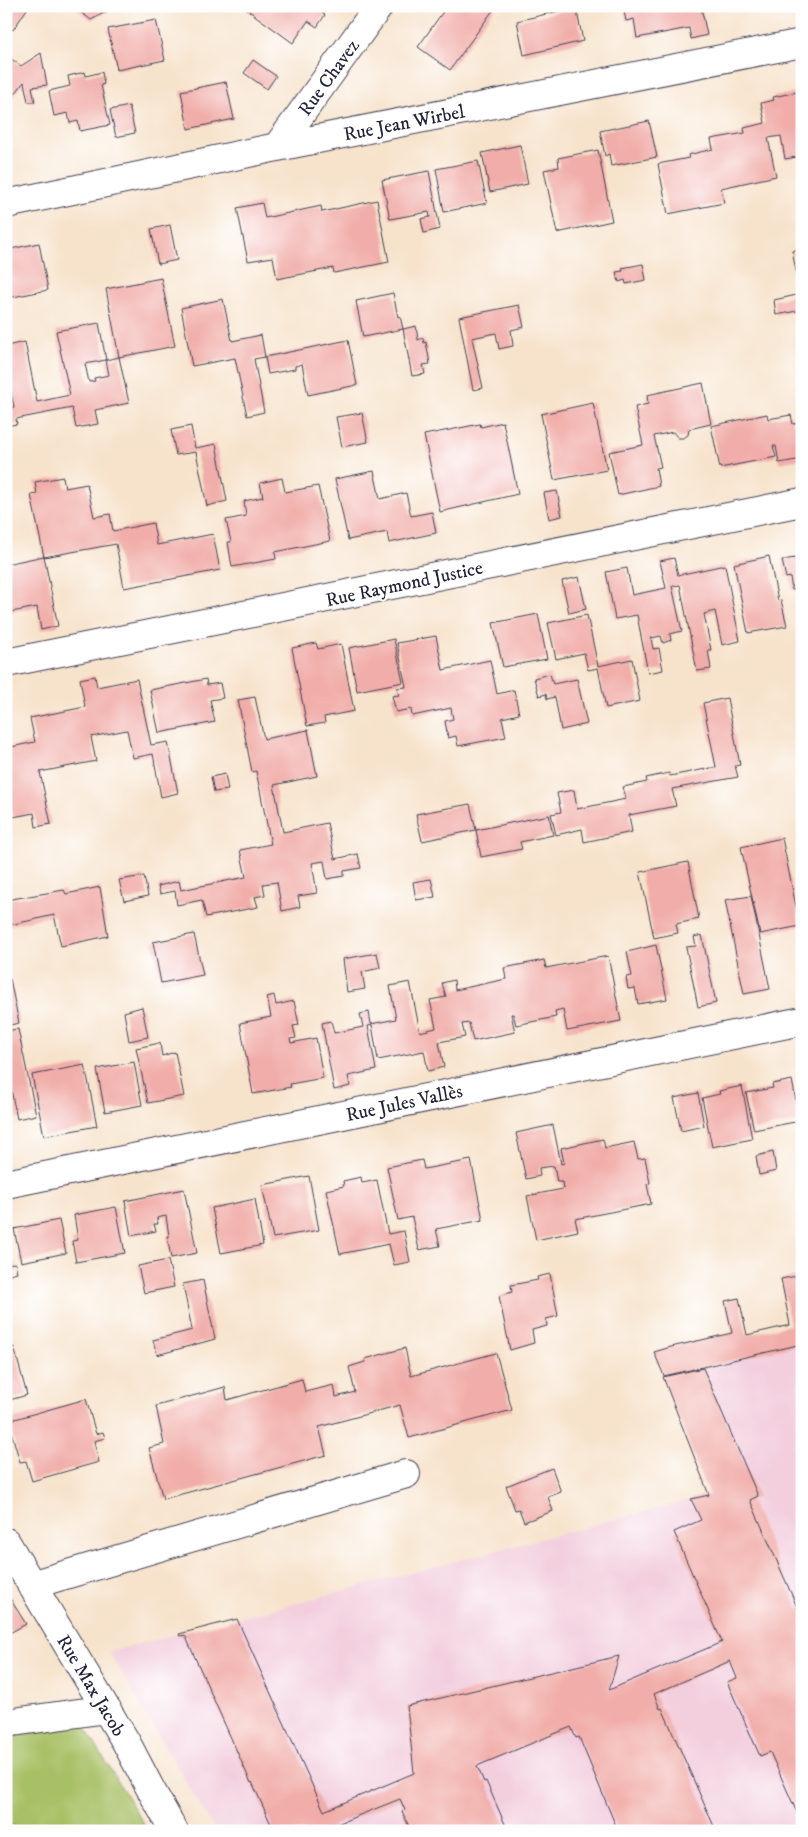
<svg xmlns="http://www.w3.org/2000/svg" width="808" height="1837" font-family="'IM FELL DW Pica',serif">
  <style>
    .built { fill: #f3cfde }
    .green { fill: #a8c065; stroke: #657150 }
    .building { fill: #f1ada9 }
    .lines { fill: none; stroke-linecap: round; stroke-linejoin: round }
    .minor-casing { stroke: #423f51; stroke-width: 30 }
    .minor { stroke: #fff; stroke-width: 28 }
    .labels { text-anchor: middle; stroke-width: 4; stroke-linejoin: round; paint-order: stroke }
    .street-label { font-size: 19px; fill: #22223b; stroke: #fff }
  </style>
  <rect width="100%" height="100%" fill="#fff"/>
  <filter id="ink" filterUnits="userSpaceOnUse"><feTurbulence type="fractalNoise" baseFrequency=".02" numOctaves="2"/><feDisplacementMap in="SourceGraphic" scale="10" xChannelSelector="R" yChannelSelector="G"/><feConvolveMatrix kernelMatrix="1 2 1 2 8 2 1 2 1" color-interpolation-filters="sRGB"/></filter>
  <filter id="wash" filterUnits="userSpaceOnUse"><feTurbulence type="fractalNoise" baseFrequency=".0096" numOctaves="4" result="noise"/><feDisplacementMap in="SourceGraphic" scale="20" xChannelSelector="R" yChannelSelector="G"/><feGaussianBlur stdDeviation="1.12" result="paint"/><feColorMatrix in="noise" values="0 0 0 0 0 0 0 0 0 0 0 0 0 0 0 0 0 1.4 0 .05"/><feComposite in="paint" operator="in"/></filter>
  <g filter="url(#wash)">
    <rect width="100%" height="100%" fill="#f7e3cc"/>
    <!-- built -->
    <path class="built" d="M 802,1344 L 802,1831 L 215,1831 L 109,1652 L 708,1495 L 663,1377 Z"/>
    <!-- green -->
    <path class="green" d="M 83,1724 L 148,1831 L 35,1831 L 6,1824 L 6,1735 Z"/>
    <g id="blocks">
      <!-- building -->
      <path class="building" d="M 6,6 L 29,6 L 13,30 L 6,25 Z
        M 73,6 L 111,6 L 113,8 L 91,20 Z
        M 242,6 L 312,6 L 325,15 L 317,27 L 308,21 L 293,43 Z
        M 447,6 L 496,6 L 450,70 L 418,47 Z
        M 623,6 L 684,6 L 685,10 L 701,7 L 707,35 L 691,39 L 689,28 L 637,38 L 634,19 L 626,21 Z
        M 576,7 L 583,41 L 524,55 L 517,21 Z
        M 156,20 L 165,60 L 117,70 L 108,29 Z
        M 41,53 L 47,85 L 32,87 L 35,102 L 28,102 L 24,82 L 6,106 L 6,55 L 21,66 Z
        M 253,60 L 276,76 L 267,89 L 244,73 Z
        M 85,72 L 86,76 L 102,72 L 104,84 L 101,85 L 110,125 L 80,131 L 78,121 L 70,123 L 68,113 L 54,116 L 49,91 L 70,86 L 68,76 Z
        M 226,82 L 234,119 L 188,129 L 181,91 Z
        M 802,91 L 802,156 L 785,159 L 781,136 L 768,138 L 776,176 L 721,188 L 724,203 L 668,214 L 658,164 L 689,158 L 688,155 L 713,149 L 711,139 L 745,133 L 744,128 L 765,123 L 761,103 L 774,100 L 773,97 Z
        M 129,106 L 135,133 L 116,137 L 110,110 Z
        M 649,121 L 657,157 L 611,166 L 609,154 L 605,156 L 600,131 Z
        M 520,145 L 528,184 L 490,192 L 482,153 Z
        M 598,150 L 612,221 L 557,233 L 544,170 L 559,167 L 558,158 Z
        M 478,161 L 487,203 L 444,212 L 436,169 Z
        M 429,171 L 440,229 L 424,233 L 421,219 L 430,217 L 429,212 L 390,219 L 382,180 Z
        M 377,200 L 389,262 L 334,273 L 333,268 L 277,279 L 273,257 L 248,261 L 237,208 L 262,203 L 265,218 L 321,206 L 322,212 Z
        M 170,225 L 177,260 L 158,264 L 151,229 Z
        M 39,243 L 48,290 L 8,298 L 6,288 L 6,250 Z
        M 802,248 L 802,280 L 798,280 L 792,251 Z
        M 643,264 L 646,280 L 626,284 L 625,280 L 619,282 L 616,272 L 623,271 L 622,268 Z
        M 161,278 L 175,346 L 119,357 L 106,289 Z
        M 393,293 L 398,317 L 400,316 L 403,329 L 363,337 L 356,301 Z
        M 801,294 L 802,310 L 776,315 L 774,300 Z
        M 223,299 L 232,341 L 261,335 L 265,357 L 254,359 L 264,412 L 247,416 L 235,358 L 192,366 L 181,308 Z
        M 519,305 L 524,327 L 511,330 L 513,346 L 499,349 L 496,333 L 472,338 L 483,388 L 473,390 L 459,317 Z
        M 99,323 L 106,360 L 85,364 L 89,382 L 95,381 L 94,378 L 109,375 L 106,360 L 119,357 L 129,403 L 95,410 L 98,424 L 76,428 L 72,408 L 16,419 L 17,424 L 6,426 L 6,409 L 14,407 L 6,371 L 6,346 L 25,342 L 37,402 L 70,395 L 56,331 Z
        M 416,326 L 418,340 L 423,338 L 424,343 L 426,342 L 430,364 L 423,365 L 425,374 L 412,376 L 403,329 Z
        M 348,340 L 357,385 L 308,395 L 302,364 L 295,366 L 295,369 L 268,374 L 265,357 Z
        M 703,383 L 711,424 L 689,429 L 688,435 L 683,438 L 678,438 L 673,432 L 654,436 L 661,467 L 656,468 L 659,486 L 618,495 L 609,452 L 643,445 L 635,407 L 648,404 L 647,395 Z
        M 593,403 L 607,470 L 554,480 L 541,414 Z
        M 362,413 L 368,442 L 342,447 L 336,417 Z
        M 767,414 L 768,419 L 791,415 L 793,424 L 802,423 L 802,459 L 779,463 L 776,446 L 773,446 L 776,457 L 720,468 L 711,426 Z
        M 503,422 L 518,494 L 440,512 L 424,435 L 480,424 L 481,427 Z
        M 191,426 L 195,448 L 216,444 L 227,501 L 207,506 L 196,452 L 176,455 L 171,430 Z
        M 374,471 L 380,499 L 406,493 L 411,516 L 432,512 L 436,533 L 389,543 L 387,532 L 348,540 L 335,479 Z
        M 63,477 L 65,488 L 87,484 L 94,517 L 110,514 L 113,531 L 153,523 L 157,545 L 213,534 L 220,570 L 124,588 L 116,544 L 44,557 L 31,495 L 37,494 L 35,482 Z
        M 282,478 L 285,492 L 318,486 L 330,541 L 275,552 L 276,559 L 232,567 L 228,542 L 231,542 L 226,520 L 246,516 L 244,501 L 263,497 L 260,483 Z
        M 557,491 L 562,516 L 549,519 L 544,493 Z
        M 44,556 L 58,626 L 41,630 L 37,607 L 6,613 L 6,564 Z
        M 769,556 L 778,601 L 781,600 L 787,626 L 748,633 L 734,564 Z
        M 802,557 L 802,588 L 792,590 L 790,577 L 786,578 L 782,560 Z
        M 674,558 L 678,575 L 725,565 L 740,641 L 722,645 L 715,611 L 704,614 L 711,650 L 708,650 L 711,669 L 697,671 L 680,585 L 672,586 L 682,631 L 670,634 L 671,640 L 663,643 L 661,636 L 651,638 L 653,649 L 659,648 L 663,670 L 648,673 L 637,615 L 615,619 L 606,572 L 627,568 L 632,595 L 666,588 L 660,561 Z
        M 579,577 L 586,609 L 569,613 L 562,581 Z
        M 538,614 L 547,659 L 503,667 L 493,623 Z
        M 587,615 L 598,666 L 632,659 L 640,701 L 606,708 L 598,668 L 588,670 L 584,653 L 556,659 L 548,623 Z
        M 436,636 L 443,670 L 490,660 L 497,694 L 514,690 L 519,714 L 502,718 L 506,737 L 458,746 L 456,736 L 448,738 L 445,721 L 453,719 L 451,708 L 412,716 L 411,709 L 396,712 L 392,696 L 399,695 L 397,688 L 406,687 L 397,643 Z
        M 394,639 L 403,682 L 357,691 L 349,648 Z
        M 316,643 L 318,649 L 341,644 L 354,711 L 324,717 L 325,723 L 307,726 L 292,648 Z
        M 550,674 L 553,684 L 577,679 L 587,724 L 561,730 L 555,697 L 547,699 L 546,694 L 539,696 L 534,678 Z
        M 95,676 L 97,687 L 137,679 L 151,745 L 168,742 L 178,793 L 161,797 L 153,754 L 133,758 L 127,730 L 91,737 L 96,761 L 40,772 L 51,824 L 36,827 L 34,813 L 13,817 L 6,782 L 6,748 L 35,742 L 30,718 L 85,707 L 80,679 Z
        M 206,679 L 207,685 L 220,683 L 223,698 L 210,700 L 215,722 L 159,733 L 150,690 Z
        M 255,697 L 264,739 L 308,730 L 317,776 L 274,785 L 283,832 L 327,823 L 335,859 L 358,854 L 361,868 L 344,871 L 344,876 L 327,879 L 324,861 L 312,863 L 317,893 L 298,896 L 300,907 L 282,911 L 277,882 L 263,884 L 265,895 L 255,897 L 258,907 L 206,917 L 202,900 L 177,905 L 175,891 L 160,894 L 158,886 L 179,881 L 181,890 L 246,877 L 240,850 L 271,844 L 256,771 L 252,772 L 238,700 Z
        M 727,698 L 740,765 L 735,766 L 738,777 L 672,789 L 676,806 L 629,815 L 632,832 L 584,842 L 582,829 L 556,835 L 551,814 L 561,812 L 557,793 L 574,790 L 577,809 L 626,799 L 623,787 L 647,782 L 646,778 L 669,773 L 670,776 L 716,767 L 703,703 Z
        M 225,774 L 228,790 L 214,792 L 211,777 Z
        M 470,804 L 476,830 L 549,815 L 553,835 L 520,842 L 522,849 L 481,857 L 476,830 L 422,841 L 416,814 Z
        M 782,838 L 800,926 L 760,934 L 741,847 Z
        M 688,862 L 699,919 L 676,924 L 678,933 L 654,938 L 640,872 Z
        M 144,876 L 148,896 L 124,901 L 119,880 Z
        M 431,879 L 435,897 L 416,900 L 413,882 Z
        M 100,887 L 108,936 L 61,946 L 54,915 L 6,926 L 6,900 L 64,890 L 66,894 Z
        M 751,896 L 770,989 L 744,994 L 725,900 Z
        M 194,934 L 203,975 L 161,983 L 153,942 Z
        M 702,935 L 716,1003 L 698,1007 L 686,947 L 696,946 L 694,937 Z
        M 656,945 L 667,999 L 638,1004 L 635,988 L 628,989 L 626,977 L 632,976 L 627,952 Z
        M 377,953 L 380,968 L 362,972 L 365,989 L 347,992 L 343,959 Z
        M 608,956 L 621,1021 L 567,1031 L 563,1009 L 555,1011 L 556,1017 L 516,1025 L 513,1014 L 511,1014 L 515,1032 L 473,1041 L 469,1023 L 462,1024 L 465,1037 L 439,1042 L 444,1067 L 428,1071 L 424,1051 L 378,1060 L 372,1025 L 368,1026 L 376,1070 L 348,1076 L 350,1086 L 334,1090 L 322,1023 L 331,1021 L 334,1033 L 363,1027 L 360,1014 L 369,1012 L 371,1024 L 396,1019 L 390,986 L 410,982 L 420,1032 L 436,1028 L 430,1000 L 446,997 L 442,983 L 454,980 L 455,990 L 506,979 L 504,968 L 544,960 L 546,968 Z
        M 6,979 L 10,979 L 19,1023 L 6,1026 Z
        M 274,995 L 276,1005 L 294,1001 L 299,1025 L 293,1026 L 296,1038 L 290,1039 L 291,1043 L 316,1038 L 323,1078 L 290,1084 L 291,1087 L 253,1094 L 240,1023 L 271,1017 L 267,997 Z
        M 142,1007 L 148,1037 L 129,1041 L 124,1012 Z
        M 18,1029 L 36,1115 L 17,1119 L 6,1065 L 6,1031 Z
        M 160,1043 L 162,1056 L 175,1052 L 184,1096 L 148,1103 L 136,1048 Z
        M 134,1062 L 142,1105 L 105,1112 L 97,1069 Z
        M 85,1065 L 97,1126 L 44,1136 L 32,1075 Z
        M 792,1080 L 800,1121 L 754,1130 L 746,1093 L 773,1088 L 772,1084 Z
        M 742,1086 L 752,1139 L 712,1147 L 702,1098 L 720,1094 L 719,1091 Z
        M 698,1093 L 704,1126 L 681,1131 L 674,1098 Z
        M 553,1125 L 561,1164 L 564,1163 L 561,1148 L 603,1139 L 605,1148 L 634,1142 L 638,1159 L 645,1158 L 650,1183 L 647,1184 L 651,1204 L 575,1219 L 578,1231 L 536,1240 L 527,1196 L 563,1189 L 562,1182 L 557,1182 L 554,1166 L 539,1168 L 540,1176 L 526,1179 L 516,1133 Z
        M 773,1152 L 776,1171 L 759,1175 L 756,1156 Z
        M 422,1160 L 424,1169 L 471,1160 L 483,1220 L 436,1229 L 440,1246 L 419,1250 L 412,1217 L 398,1220 L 387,1167 Z
        M 309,1176 L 319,1230 L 273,1238 L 262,1185 Z
        M 361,1177 L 362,1183 L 377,1180 L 388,1234 L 404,1231 L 410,1262 L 394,1265 L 389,1244 L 340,1254 L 326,1190 L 344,1186 L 343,1181 Z
        M 184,1189 L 197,1253 L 171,1258 L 167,1236 L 169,1236 L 166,1216 L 157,1218 L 158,1224 L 154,1224 L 156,1231 L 131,1236 L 125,1201 Z
        M 255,1199 L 263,1245 L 221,1253 L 212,1208 Z
        M 116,1207 L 125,1253 L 76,1262 L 72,1241 L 78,1240 L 74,1215 Z
        M 59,1220 L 66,1253 L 21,1262 L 14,1229 Z
        M 168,1260 L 174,1287 L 144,1293 L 138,1266 Z
        M 15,1263 L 17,1272 L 6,1275 L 6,1264 Z
        M 550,1274 L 558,1316 L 546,1319 L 547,1326 L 532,1330 L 534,1343 L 510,1350 L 499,1296 L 512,1292 L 511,1285 L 538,1280 L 537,1277 Z
        M 802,1275 L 802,1344 L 664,1376 L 654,1352 L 671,1347 L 732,1333 L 725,1301 L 739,1298 L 747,1335 L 790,1325 L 781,1279 Z
        M 203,1280 L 215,1339 L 157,1355 L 153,1340 L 192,1330 L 183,1284 Z
        M 14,1347 L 27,1395 L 6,1401 L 6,1349 Z
        M 405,1348 L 411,1376 L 496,1353 L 512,1410 L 409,1438 L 400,1405 L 319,1427 L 326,1455 L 163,1499 L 149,1448 L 164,1444 L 156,1406 L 225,1387 L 227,1400 L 302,1379 L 305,1392 L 334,1385 L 336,1397 L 355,1392 L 349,1367 L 365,1362 L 365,1359 Z
        M 703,1368 L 758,1496 L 750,1500 L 798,1609 L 802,1607 L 802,1824 L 770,1752 L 760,1756 L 727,1682 L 737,1678 L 730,1661 L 654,1694 L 660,1709 L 662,1708 L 716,1831 L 618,1831 L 579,1737 L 576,1738 L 571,1727 L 477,1766 L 484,1782 L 486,1781 L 508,1831 L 411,1831 L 402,1811 L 405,1810 L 400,1799 L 332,1826 L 334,1831 L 274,1831 L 252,1782 L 251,1783 L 185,1635 L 180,1636 L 179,1634 L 237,1619 L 324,1811 L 414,1773 L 407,1706 L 619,1656 L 609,1690 L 722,1642 L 674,1532 L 701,1520 L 691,1499 L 709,1495 L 663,1377 Z
        M 86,1399 L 96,1434 L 103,1432 L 105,1438 L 94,1441 L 99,1462 L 32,1481 L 26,1461 L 20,1462 L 8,1421 Z
        M 552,1468 L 561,1492 L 548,1497 L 553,1511 L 524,1522 L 519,1509 L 515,1510 L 506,1486 Z
        M 6,1592 L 26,1624 L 6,1635 Z"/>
    </g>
  </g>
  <g filter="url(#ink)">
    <use href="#blocks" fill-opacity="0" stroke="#423f51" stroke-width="1"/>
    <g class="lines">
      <!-- minor casing -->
      <g class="minor-casing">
        <path id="minor" d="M 277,147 L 379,6
          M 6,204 L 277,147 L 802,43
          M 6,663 L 802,502
          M 6,1184 L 802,1021
          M 6,1542 L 126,1742 L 150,1788 L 174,1831
          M 31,1585 L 406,1474
          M 6,1723 L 107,1709"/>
      </g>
      <!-- minor -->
      <use href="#minor" class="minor"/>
    </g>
  </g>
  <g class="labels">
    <!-- street labels -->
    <g class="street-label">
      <text transform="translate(328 77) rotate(-54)" y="7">Rue Chavez</text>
      <text transform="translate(404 122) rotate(-11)" y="7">Rue Jean Wirbel</text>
      <text transform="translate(404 583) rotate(-12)" y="7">Rue Raymond Justice</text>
      <text transform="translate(404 1102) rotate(-12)" y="7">Rue Jules Vallès</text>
      <text transform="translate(92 1685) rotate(59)" y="7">Rue Max Jacob</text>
    </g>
  </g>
  <!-- margin -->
  <rect width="808" height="1837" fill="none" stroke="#fff" stroke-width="25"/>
</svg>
